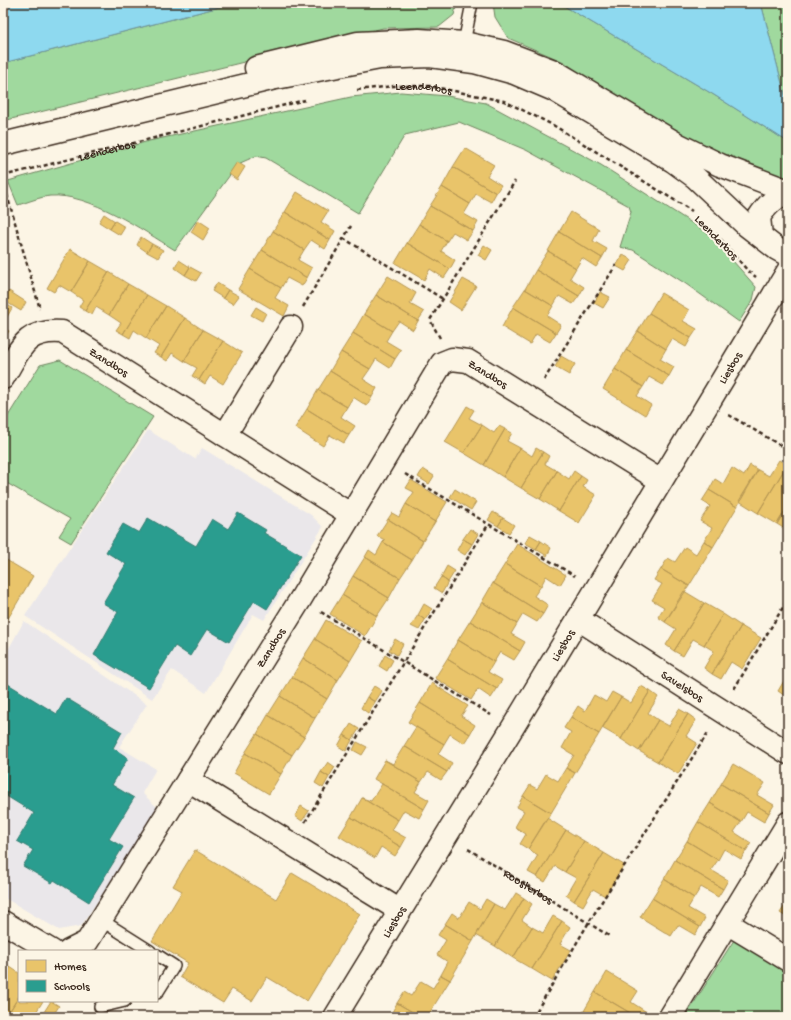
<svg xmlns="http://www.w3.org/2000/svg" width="791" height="1020" font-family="'Gochi Hand',sans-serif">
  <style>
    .built { fill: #eae7ea }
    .green { fill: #a0d99e; stroke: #6e825e }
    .water { fill: #8ed9ef; stroke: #6d939b }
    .homes { fill: #e9c46a; stroke: #b59653 }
    .schools { fill: #2a9d8f; stroke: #2f7a6d }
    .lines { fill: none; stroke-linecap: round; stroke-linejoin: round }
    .service-casing { stroke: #3b2a1e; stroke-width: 14 }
    .minor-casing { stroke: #3b2a1e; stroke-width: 25 }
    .secondary-casing { stroke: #3b2a1e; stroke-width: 25 }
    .path { stroke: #3b2a1e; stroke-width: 2.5; stroke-dasharray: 4 3; stroke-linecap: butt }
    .service { stroke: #fcf5e5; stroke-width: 11 }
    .minor { stroke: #fcf5e5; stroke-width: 22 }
    .secondary { stroke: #fcf5e5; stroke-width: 22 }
    .labels { text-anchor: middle; stroke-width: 4; stroke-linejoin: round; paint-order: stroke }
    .street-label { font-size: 12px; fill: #3b2a1e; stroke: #fcf5e5 }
  </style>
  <rect width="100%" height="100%" fill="#fcf5e5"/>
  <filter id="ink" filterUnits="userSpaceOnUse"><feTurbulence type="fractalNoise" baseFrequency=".025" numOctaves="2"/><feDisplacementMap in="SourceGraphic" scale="8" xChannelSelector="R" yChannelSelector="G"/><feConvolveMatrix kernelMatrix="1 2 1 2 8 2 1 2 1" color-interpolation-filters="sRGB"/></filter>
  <g filter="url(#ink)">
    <!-- built -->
    <path class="built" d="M 148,430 L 195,459 L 202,448 L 311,515 L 323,527 L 264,620 L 253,614 L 206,693 L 172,670 L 152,699 L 25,616 Z
      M 24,621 L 147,704 L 119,747 L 156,769 L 142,793 L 159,809 L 81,926 L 59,930 L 3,897 L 3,659 Z"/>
    <!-- green -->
    <path class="green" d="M 235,3 L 457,3 L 454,15 L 439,27 L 383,28 L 3,121 L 3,63 Z
      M 493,3 L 559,3 L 714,95 L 788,142 L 788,185 L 710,153 L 621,103 L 564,62 L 508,38 L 495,17 Z
      M 761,3 L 788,3 L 788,100 L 786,99 Z
      M 401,92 L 447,96 L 486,103 L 601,165 L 709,234 L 756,287 L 753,300 L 739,322 L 686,284 L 633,250 L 620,247 L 631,212 L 629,206 L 526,150 L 459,122 L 405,135 L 358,213 L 266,158 L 256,156 L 238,164 L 175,250 C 142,230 90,193 50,196 C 40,197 28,202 18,205 L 8,181 L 149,141 L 351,97 Z
      M 60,360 L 153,417 L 71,543 L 59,536 L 70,519 L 3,481 L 3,424 L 40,365 Z
      M 734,940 L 788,970 L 788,1015 L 786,1017 L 685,1017 Z"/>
    <!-- water -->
    <path class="water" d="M 20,3 L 235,3 L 3,63 L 3,7 Z
      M 559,3 L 761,3 L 786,99 L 788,100 L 788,142 L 714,95 Z"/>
    <!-- homes -->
    <path class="homes" d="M 465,148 L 494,165 L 487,176 L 501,185 L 496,193 L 453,167 Z
      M 237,162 L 245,167 L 237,180 L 229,174 Z
      M 453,167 L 496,193 L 491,202 L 476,194 L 470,204 L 442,187 Z
      M 442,187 L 470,204 L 464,214 L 478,222 L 473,231 L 430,206 Z
      M 297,192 L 328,211 L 321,222 L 335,231 L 330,240 L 285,212 Z
      M 430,206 L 473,231 L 467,240 L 453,232 L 447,241 L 419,224 Z
      M 285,212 L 330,240 L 325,249 L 311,240 L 304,250 L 273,231 Z
      M 571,212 L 599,229 L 593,241 L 607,249 L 602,258 L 559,232 Z
      M 104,214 L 115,221 L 110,229 L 99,222 Z
      M 198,220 L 210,228 L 203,240 L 191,232 Z
      M 115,221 L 125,227 L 120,235 L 110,229 Z
      M 419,224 L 447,241 L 441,251 L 455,260 L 450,269 L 407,243 Z
      M 273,231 L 304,250 L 298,260 L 312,268 L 307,278 L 262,250 Z
      M 559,232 L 602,258 L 596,267 L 582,258 L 576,268 L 548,251 Z
      M 141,237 L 152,244 L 147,252 L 137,245 Z
      M 407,243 L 450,269 L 444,278 L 430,269 L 424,280 L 395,263 Z
      M 152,244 L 163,250 L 158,258 L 147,252 Z
      M 484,245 L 492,250 L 486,260 L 478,255 Z
      M 70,249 L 90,261 L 71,292 L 59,285 L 54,292 L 47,288 Z
      M 262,250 L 307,278 L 302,286 L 287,278 L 281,288 L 250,269 Z
      M 548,251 L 576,268 L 570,278 L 584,287 L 579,296 L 536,270 Z
      M 623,255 L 632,260 L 625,271 L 616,266 Z
      M 179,260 L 190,267 L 185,275 L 175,268 Z
      M 90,261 L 109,272 L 85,311 L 79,307 L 83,300 L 71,292 Z
      M 190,267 L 201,273 L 196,281 L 185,275 Z
      M 250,269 L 281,288 L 275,298 L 289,306 L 284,316 L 238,289 Z
      M 536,270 L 579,296 L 573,304 L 559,296 L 553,306 L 525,289 Z
      M 109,272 L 128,284 L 109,315 L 96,307 L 92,315 L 85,311 Z
      M 388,276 L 416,293 L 410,304 L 424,312 L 418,321 L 376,295 Z
      M 463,279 L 476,286 L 461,310 L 449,302 Z
      M 217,283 L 228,290 L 223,298 L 212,291 Z
      M 128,284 L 147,295 L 123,334 L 116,330 L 121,323 L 109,315 Z
      M 525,289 L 553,306 L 547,316 L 561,325 L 556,333 L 513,307 Z
      M 228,290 L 239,296 L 233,304 L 223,298 Z
      M 9,291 L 26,302 L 21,311 L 3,300 Z
      M 600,292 L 610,297 L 603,308 L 594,303 Z
      M 661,293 L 689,310 L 683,321 L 697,329 L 691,338 L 649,313 Z
      M 147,295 L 166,306 L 146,338 L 134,330 L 130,338 L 123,334 Z
      M 376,295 L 418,321 L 413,330 L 399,321 L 392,331 L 364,314 Z
      M 3,302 L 12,308 L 7,317 L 3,314 Z
      M 166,306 L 185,318 L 161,357 L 154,353 L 159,346 L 146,338 Z
      M 256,307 L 266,313 L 262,321 L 251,315 Z
      M 513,307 L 556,333 L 550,342 L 536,334 L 530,344 L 502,327 Z
      M 649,313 L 691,338 L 686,347 L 672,339 L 666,349 L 638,331 Z
      M 3,314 L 7,317 L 3,323 Z
      M 364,314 L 392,331 L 386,341 L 401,350 L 395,359 L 353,333 Z
      M 185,318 L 203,330 L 184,361 L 172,353 L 167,361 L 161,357 Z
      M 3,328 L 9,331 L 3,340 Z
      M 203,330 L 223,341 L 199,380 L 192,376 L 197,368 L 184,361 Z
      M 638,331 L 666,349 L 660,359 L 674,367 L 669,376 L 626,350 Z
      M 353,333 L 395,359 L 390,368 L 376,359 L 370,369 L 341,352 Z
      M 223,341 L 242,353 L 223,384 L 210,376 L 205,384 L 199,380 Z
      M 626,350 L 669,376 L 663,385 L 649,377 L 643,387 L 615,369 Z
      M 341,352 L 370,369 L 363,379 L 377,388 L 372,397 L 330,371 Z
      M 561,356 L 575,364 L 569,375 L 555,367 Z
      M 615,369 L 643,387 L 637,396 L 651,405 L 645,415 L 603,389 Z
      M 330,371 L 372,397 L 367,406 L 353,397 L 347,407 L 318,390 Z
      M 318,390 L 347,407 L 341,417 L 355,426 L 349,435 L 307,409 Z
      M 467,406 L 474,410 L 469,418 L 482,425 L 464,453 L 445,442 Z
      M 307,409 L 349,435 L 344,443 L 330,435 L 323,446 L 295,428 Z
      M 482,425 L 494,433 L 499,426 L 505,429 L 484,465 L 464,453 Z
      M 505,429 L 512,433 L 507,441 L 520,448 L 503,477 L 484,465 Z
      M 520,448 L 532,456 L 536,448 L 543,452 L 521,488 L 503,477 Z
      M 543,452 L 549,456 L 545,464 L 557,471 L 540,499 L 521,488 Z
      M 779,460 L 787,465 L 758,513 L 739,501 L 758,470 L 769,476 Z
      M 750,465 L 758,470 L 737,507 L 709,490 L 715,479 L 723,484 L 732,468 L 744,476 Z
      M 787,465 L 788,483 L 786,487 L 788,488 L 788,506 L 777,524 L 758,513 Z
      M 423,469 L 434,476 L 429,484 L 418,477 Z
      M 557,471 L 569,479 L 574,471 L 581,476 L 559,511 L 540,499 Z
      M 581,476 L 587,480 L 583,487 L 596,495 L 579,523 L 559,511 Z
      M 411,480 L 447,502 L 435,522 L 406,504 L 414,492 L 406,488 Z
      M 455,489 L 476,502 L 471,510 L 450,497 Z
      M 709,490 L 737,507 L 713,547 L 704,541 L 712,528 L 700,521 L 710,506 L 702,501 Z
      M 406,504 L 435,522 L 423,541 L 388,519 L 392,513 L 399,517 Z
      M 788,506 L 788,531 L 777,524 Z
      M 493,512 L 503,518 L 498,526 L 488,520 Z
      M 503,518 L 514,525 L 509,533 L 498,526 Z
      M 388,519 L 423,541 L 412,560 L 383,542 L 385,540 L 377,536 Z
      M 470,529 L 478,534 L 472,544 L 463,539 Z
      M 530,535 L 541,541 L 536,549 L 525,543 Z
      M 463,539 L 472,544 L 465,555 L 457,550 Z
      M 541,541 L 551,548 L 547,556 L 536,549 Z
      M 704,541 L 713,547 L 689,586 L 661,569 L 668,558 L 675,562 L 685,547 L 696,554 Z
      M 383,542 L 412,560 L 400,578 L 365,557 L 369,550 L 376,555 Z
      M 517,544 L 566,575 L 560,585 L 546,576 L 541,586 L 505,564 Z
      M 365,557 L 400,578 L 389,598 L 353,576 Z
      M 3,558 L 33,576 L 3,627 Z
      M 505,564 L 541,586 L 534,596 L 548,605 L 543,614 L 493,583 Z
      M 447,566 L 455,571 L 448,582 L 441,577 Z
      M 661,569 L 689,586 L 665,622 L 658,617 L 664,607 L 652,600 L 662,584 L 654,580 Z
      M 353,576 L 389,598 L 377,616 L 342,595 Z
      M 441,577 L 448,582 L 442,593 L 434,588 Z
      M 493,583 L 543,614 L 537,622 L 523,614 L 517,624 L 482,602 Z
      M 684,591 L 704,603 L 674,651 L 666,645 L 676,629 L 665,622 Z
      M 342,595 L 377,616 L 365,636 L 330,614 Z
      M 482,602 L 517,624 L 511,634 L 525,642 L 520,651 L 470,621 Z
      M 704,603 L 723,614 L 704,645 L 693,639 L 683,656 L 674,651 Z
      M 424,604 L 432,609 L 425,620 L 418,615 Z
      M 723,614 L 741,626 L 712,674 L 704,668 L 714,651 L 704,645 Z
      M 418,615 L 425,620 L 419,630 L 411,626 Z
      M 326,620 L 362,641 L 350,661 L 315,639 Z
      M 470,621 L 520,651 L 514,660 L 500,652 L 494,662 L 458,640 Z
      M 741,626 L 761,638 L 742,669 L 731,662 L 721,679 L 712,674 Z
      M 315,639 L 350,661 L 338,680 L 303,658 Z
      M 395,639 L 403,644 L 397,655 L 389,650 Z
      M 458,640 L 494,662 L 488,672 L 502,680 L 497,689 L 447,659 Z
      M 385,655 L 393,660 L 387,671 L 379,666 Z
      M 303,658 L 338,680 L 327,699 L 292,677 Z
      M 447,659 L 497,689 L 491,698 L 478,689 L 471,700 L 435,678 Z
      M 788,674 L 788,698 L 778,691 Z
      M 292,677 L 327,699 L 315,718 L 280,696 Z
      M 432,683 L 468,706 L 461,716 L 475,725 L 470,734 L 420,703 Z
      M 374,686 L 382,691 L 375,702 L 367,697 Z
      M 641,686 L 650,691 L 621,739 L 602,728 L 621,697 L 631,703 Z
      M 650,691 L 658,697 L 648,713 L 658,720 L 639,751 L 621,739 Z
      M 612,692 L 621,697 L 599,734 L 571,717 L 578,706 L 585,711 L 594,695 L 606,702 Z
      M 280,696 L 315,718 L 304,737 L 268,715 Z
      M 367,697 L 375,702 L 368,713 L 361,708 Z
      M 420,703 L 470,734 L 464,743 L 450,734 L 444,744 L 408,722 Z
      M 679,709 L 688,714 L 658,762 L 639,751 L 658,720 L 669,726 Z
      M 688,714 L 696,720 L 686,736 L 697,743 L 678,774 L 658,762 Z
      M 268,715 L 304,737 L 292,755 L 257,734 Z
      M 571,717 L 599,734 L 575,773 L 566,768 L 574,755 L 562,748 L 571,732 L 564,728 Z
      M 351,724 L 359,729 L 352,740 L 344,735 Z
      M 416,727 L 444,744 L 438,754 L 452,763 L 447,772 L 404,746 Z
      M 257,734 L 292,755 L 281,774 L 245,753 Z
      M 344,735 L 352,740 L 346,751 L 338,746 Z
      M 357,742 L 367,747 L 362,755 L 353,750 Z
      M 404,746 L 447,772 L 441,780 L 428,772 L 421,782 L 385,760 L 393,764 Z
      M 245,753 L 281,774 L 269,794 L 234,773 Z
      M 385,760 L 421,782 L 415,792 L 429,800 L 424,809 L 374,779 Z
      M 328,762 L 335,767 L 329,777 L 321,772 Z
      M 733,764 L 765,783 L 757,795 L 774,805 L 769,813 L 721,784 Z
      M 566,768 L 575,773 L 551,813 L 523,796 L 530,785 L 537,789 L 546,774 L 558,781 Z
      M 321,772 L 329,777 L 323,788 L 315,783 Z
      M 382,784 L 424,809 L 419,818 L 404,810 L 398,820 L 362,798 L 371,801 Z
      M 721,784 L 769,813 L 764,822 L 747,812 L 741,822 L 710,803 Z
      M 523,796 L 551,813 L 528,849 L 520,844 L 526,834 L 515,827 L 524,811 L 517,807 Z
      M 362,798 L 398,820 L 392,830 L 406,838 L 401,847 L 351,817 Z
      M 710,803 L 741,822 L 734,832 L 751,843 L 746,851 L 698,822 Z
      M 301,806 L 309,811 L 302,821 L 295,816 Z
      M 351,817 L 401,847 L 395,856 L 381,847 L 375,858 L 339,836 Z
      M 547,818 L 566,830 L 537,877 L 528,872 L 538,855 L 528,849 Z
      M 698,822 L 746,851 L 741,859 L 724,849 L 718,860 L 687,841 Z
      M 566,830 L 584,841 L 565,872 L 555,866 L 545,882 L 537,877 Z
      M 584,841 L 604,853 L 574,901 L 566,895 L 576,878 L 565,872 Z
      M 687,841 L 718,860 L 711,870 L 728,880 L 723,889 L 675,860 Z
      M 195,850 L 276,899 L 292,873 L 360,914 L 307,1001 L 267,977 L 252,1001 L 232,989 L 223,1003 L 180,977 L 188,963 L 152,941 L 182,891 L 173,886 Z
      M 604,853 L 624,865 L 605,896 L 593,889 L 583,906 L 574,901 Z
      M 675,860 L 723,889 L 718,897 L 701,887 L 694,898 L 664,879 Z
      M 664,879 L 694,898 L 688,908 L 705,918 L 700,927 L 652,898 Z
      M 516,893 L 524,898 L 495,946 L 476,935 L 494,904 L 505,910 Z
      M 524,898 L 532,904 L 522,920 L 532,927 L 513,958 L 495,946 Z
      M 652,898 L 700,927 L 695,935 L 678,925 L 671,936 L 640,917 Z
      M 486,899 L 494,904 L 473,941 L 445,924 L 452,913 L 459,918 L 469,902 L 480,909 Z
      M 788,901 L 788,918 L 780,913 Z
      M 553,916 L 562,921 L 532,969 L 513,958 L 532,927 L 543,933 Z
      M 562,921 L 570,927 L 560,944 L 571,950 L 552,981 L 532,969 Z
      M 445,924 L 473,941 L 450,980 L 441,975 L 448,962 L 437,955 L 446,940 L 438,935 Z
      M 3,963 L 10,967 L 3,980 Z
      M 10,967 L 19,973 L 19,996 L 8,1014 L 3,1011 L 3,980 Z
      M 607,972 L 638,991 L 631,1002 L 648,1013 L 645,1017 L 637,1017 L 595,992 Z
      M 441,975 L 450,980 L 427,1017 L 421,1017 L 397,1003 L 404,992 L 411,996 L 421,981 L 433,988 Z
      M 595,992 L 637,1017 L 594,1017 L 584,1011 Z
      M 19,996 L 19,1001 L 43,1001 L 33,1017 L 12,1017 L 8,1014 Z
      M 51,1001 L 59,1006 L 52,1017 L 44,1012 Z
      M 397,1003 L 421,1017 L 396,1017 L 391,1014 Z
      M 584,1011 L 594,1017 L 580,1017 Z"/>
    <!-- schools -->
    <path class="schools" d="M 238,513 L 266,530 L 264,533 L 301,555 L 267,609 L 254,601 L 229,642 L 207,629 L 190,656 L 175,646 L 149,688 L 94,655 L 118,612 L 103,603 L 126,564 L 106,552 L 123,524 L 139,533 L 148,518 L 196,546 L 212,519 L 228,529 Z
      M 3,681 L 57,714 L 66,698 L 122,732 L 113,748 L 128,758 L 112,785 L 134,798 L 109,839 L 123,847 L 89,902 L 54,880 L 52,883 L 23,866 L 33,850 L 17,841 L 34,813 L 3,794 Z"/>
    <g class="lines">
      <!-- service casing -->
      <g class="service-casing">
        <path id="service" d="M 464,43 L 472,3
          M 101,920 L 150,951
          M 157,955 L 174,966 L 157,993
          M 100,1007 L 125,1001"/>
      </g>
      <!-- minor casing -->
      <g class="minor-casing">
        <g id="minor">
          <path d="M 291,327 L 225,435 L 350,514"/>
          <path id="s4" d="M 3,378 C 20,350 24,329 62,332 L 225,435"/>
          <path id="s5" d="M 578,619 L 788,753"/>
          <path d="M 188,780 L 399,910"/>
          <path d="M 3,922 L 52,951"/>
          <path d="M 727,923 L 788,960"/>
          <path id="s6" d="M 69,951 L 87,942 L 300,600 L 442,363 L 452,359 L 468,361 L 661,481"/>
          <path id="s7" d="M 335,1017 L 513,727 L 788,271"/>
          <path d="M 670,1017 L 788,823"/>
        </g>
      </g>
      <!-- secondary casing -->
      <g class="secondary-casing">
        <path id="secondary" d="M 256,68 L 358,43 L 419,40 L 464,43 L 504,52 L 554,71 L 679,145 L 720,165 L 788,191
          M 3,144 L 271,79 L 380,58 L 430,56 L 474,62 L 514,73 L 554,90 L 673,161 L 695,177 L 746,225 L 777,249 L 788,255
          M 761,236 L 759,217 C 767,205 774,198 788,193"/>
      </g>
      <!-- path -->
      <g class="path">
        <path id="s1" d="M 357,90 L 394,86 L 429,86 L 504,101 L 553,125 L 692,211"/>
        <path id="s2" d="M 3,176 L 305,100"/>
        <path d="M 3,181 L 40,309"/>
        <path d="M 716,234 L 748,271 L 756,277"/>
        <path d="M 343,238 L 443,299"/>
        <path d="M 303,307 L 351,226"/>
        <path d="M 440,338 L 430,320 L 515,181"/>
        <path d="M 544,380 L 616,265"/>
        <path d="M 729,415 L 788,450"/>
        <path d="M 405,474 L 575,576"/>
        <path d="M 321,612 L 491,715"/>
        <path d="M 734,689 L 788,599"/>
        <path d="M 305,822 L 488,525"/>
        <path id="s3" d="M 468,849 L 611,937"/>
        <path d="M 237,1017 L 245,1017"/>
        <path d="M 533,1017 L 589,922 L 709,731"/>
      </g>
      <!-- service -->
      <use href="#service" class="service"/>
      <!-- minor -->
      <use href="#minor" class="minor"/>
      <!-- secondary -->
      <use href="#secondary" class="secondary"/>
    </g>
  </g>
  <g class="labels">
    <!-- street labels -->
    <g class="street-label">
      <text dy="4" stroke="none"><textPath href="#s1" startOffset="67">Leenderbos</textPath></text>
      <text dy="4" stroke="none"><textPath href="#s2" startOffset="107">Leenderbos</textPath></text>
      <text transform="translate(717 237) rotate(46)" y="4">Leenderbos</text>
      <text dy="4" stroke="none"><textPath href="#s4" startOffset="137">Zandbos</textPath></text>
      <text dy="4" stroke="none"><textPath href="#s7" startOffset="760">Liesbos</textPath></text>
      <text dy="4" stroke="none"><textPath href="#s6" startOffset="750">Zandbos</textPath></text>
      <text dy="4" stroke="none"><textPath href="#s7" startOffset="436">Liesbos</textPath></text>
      <text dy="4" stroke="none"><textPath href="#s6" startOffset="367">Zandbos</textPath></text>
      <text dy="4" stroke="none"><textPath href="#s5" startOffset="124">Savelsbos</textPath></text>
      <text dy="4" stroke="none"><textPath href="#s3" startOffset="71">Roosterbos</textPath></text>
      <text dy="4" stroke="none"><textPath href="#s7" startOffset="112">Liesbos</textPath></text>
    </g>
  </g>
  <!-- margin -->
  <rect width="791" height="1020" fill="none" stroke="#fcf5e5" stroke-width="16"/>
  <rect x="8" y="8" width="775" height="1004" fill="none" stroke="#3b2a1e" stroke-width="1.5" filter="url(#ink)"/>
  <!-- legend -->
  <rect x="18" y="950" width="140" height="52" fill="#fcf5e5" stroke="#afa495"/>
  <rect x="26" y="960" width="20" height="12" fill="#e9c46a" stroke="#afa495"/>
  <text x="54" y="970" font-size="12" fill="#3b2a1e">Homes</text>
  <rect x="26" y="980" width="20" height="12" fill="#2a9d8f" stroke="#afa495"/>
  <text x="54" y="990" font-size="12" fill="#3b2a1e">Schools</text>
</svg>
